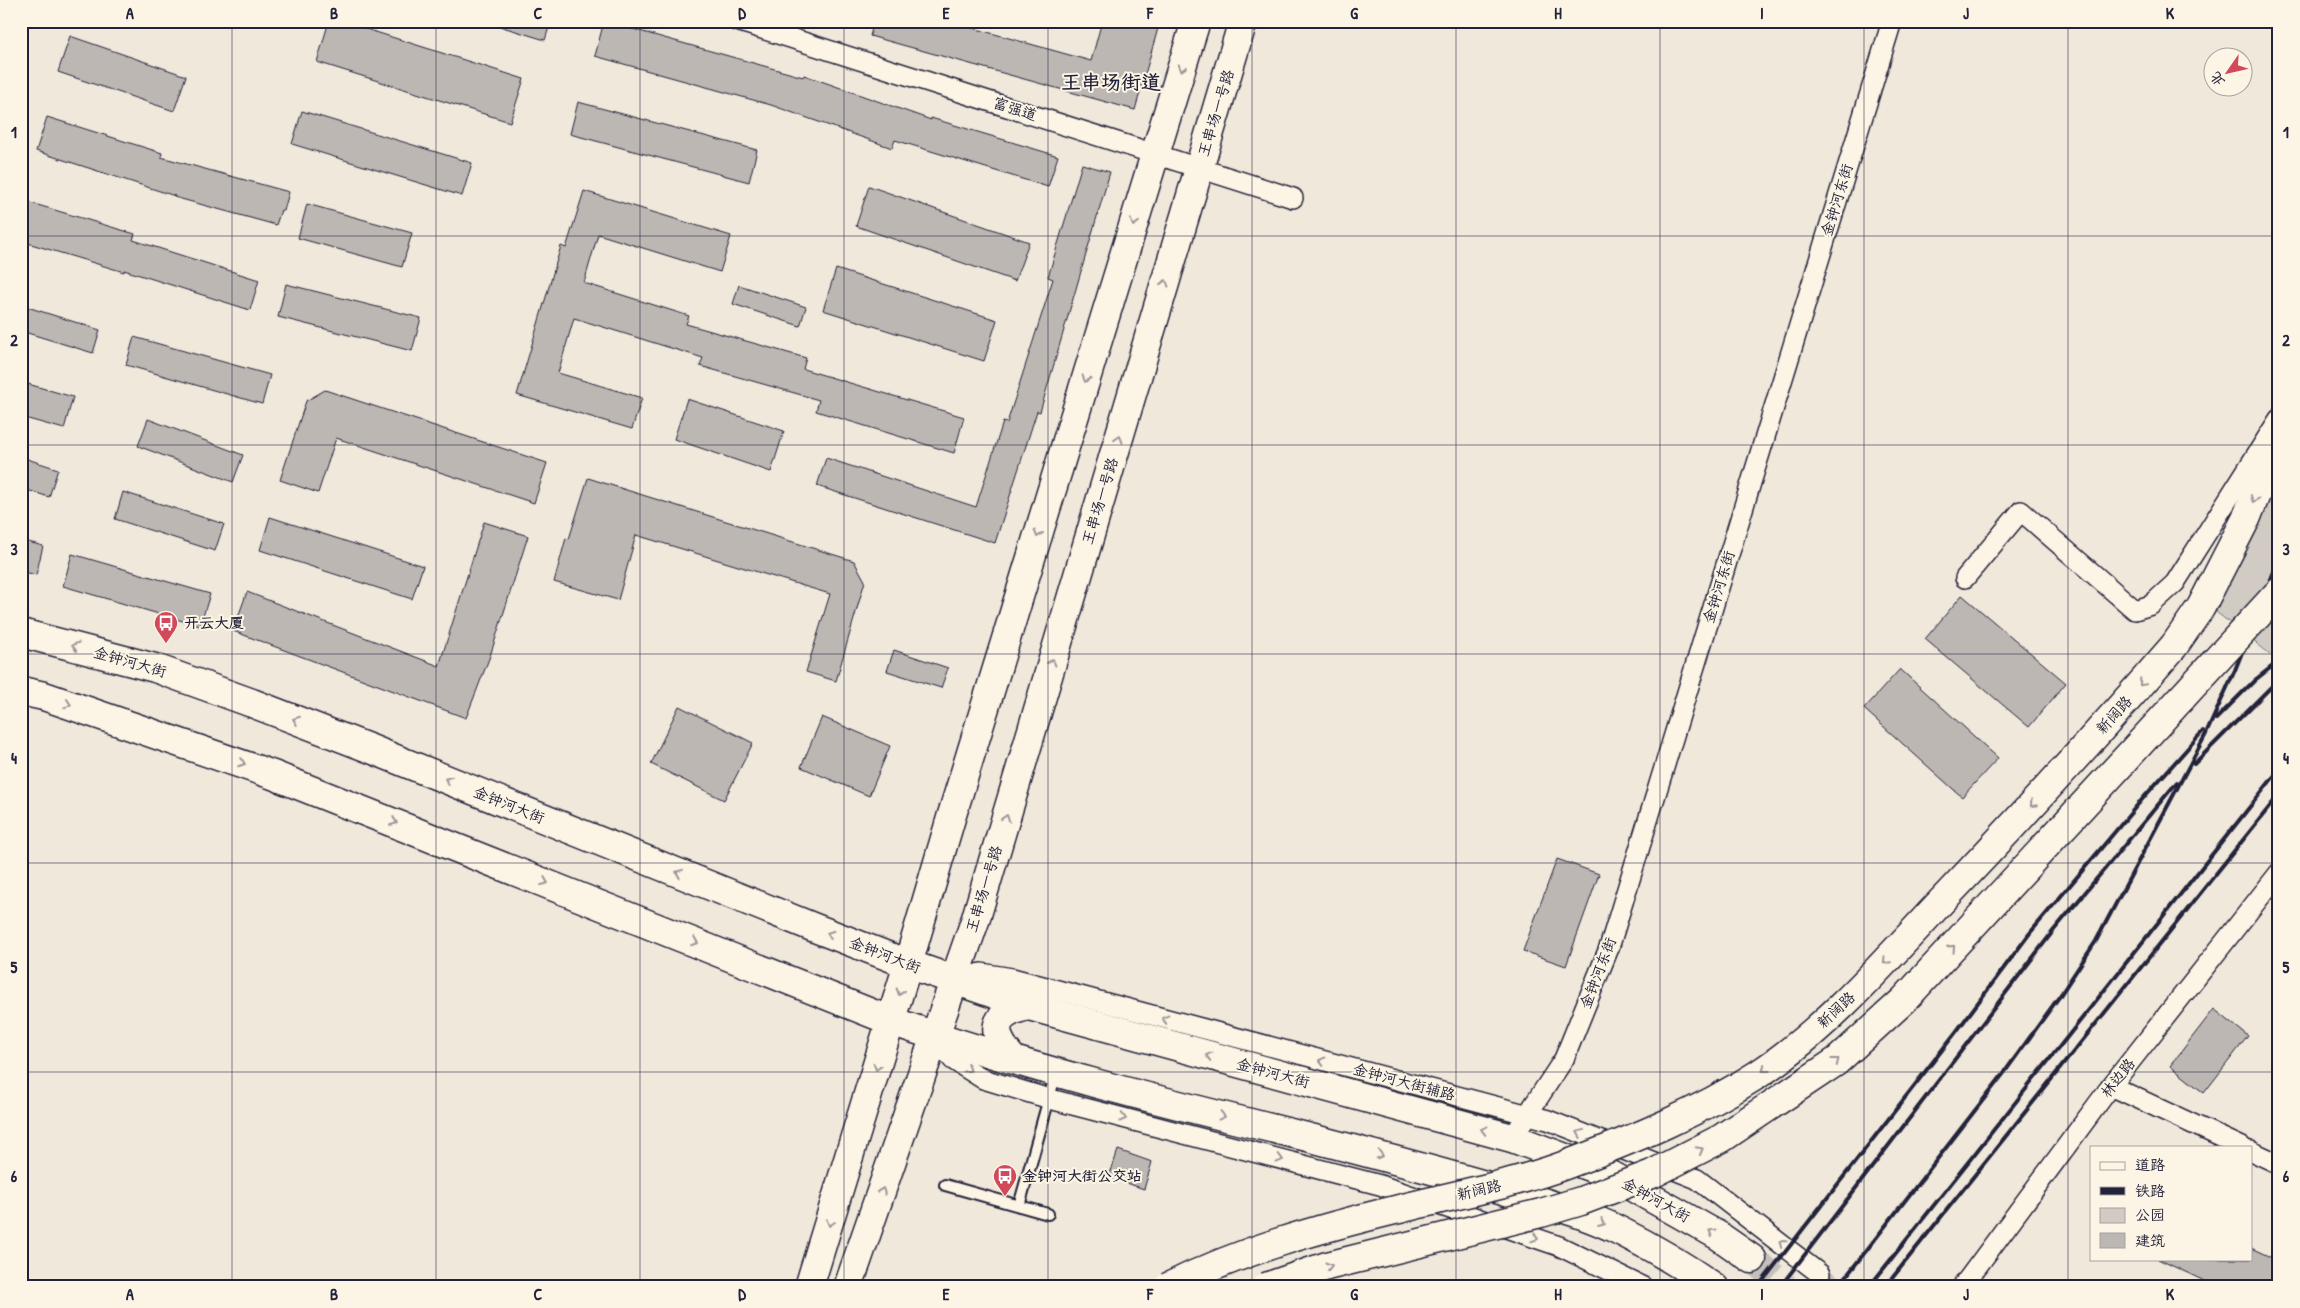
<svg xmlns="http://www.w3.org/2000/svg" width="2300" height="1308" font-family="'Patrick Hand','LXGW WenKai TC',sans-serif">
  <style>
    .green { fill: #d1cbc3; stroke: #7a767f }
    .building { fill: #bcb7b3; stroke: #22223b }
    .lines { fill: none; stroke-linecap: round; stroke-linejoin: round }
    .street-tunnel { stroke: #c6c0bb; stroke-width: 19; stroke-dasharray: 19 9; stroke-linecap: butt }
    .primary-tunnel { stroke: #c6c0bb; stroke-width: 28; stroke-dasharray: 28 14; stroke-linecap: butt }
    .lane-casing { stroke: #22223b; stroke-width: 14 }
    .street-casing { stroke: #22223b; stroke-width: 22 }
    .secondary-casing { stroke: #22223b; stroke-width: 31 }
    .primary-casing { stroke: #22223b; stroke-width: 31 }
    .highway-casing { stroke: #22223b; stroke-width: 31 }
    .lane { stroke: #fcf5e5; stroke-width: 10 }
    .street { stroke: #fcf5e5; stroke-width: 19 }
    .secondary { stroke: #fcf5e5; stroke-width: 28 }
    .primary { stroke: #fcf5e5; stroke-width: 28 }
    .highway { stroke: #fcf5e5; stroke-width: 28 }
    .rail { stroke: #22223b; stroke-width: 4 }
    .highway-bridge-casing { stroke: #22223b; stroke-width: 31; stroke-linecap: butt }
    .highway-bridge { stroke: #fcf5e5; stroke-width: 28 }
    .oneway { stroke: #9a9698 }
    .grid { fill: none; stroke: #22223b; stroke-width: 1; stroke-opacity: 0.55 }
    .labels { text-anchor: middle; stroke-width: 4; stroke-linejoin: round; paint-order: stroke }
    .street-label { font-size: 15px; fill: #22223b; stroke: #fcf5e5 }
    .poi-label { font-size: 15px; font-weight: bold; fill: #22223b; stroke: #fcf5e5; text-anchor: start }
    .district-label { font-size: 20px; font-weight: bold; fill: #22223b; stroke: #fcf5e5 }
    .neatline { fill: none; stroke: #22223b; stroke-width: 2 }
    .grid-label { font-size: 16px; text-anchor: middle; font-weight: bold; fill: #22223b }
  </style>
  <rect width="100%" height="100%" fill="#efe8db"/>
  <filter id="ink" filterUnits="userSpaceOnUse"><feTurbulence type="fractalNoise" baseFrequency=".02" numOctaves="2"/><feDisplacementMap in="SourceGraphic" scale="10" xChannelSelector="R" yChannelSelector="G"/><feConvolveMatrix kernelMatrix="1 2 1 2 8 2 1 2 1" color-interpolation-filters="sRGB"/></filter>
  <g filter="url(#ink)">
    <!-- green -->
    <path class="green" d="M 2279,390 L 2279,661 L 2216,612 Z"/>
    <!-- building -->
    <path class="building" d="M 329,21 L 341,21 L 524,79 L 510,122 L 317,62 Z
      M 496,21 L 551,21 L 545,40 L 496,25 Z
      M 604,21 L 803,77 L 804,75 L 931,120 L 931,118 L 1058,156 L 1048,187 L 895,140 L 892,148 L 771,105 L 595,56 Z
      M 874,21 L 948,21 L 1091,61 L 1102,21 L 1160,21 L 1135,110 L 870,36 Z
      M 70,36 L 186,76 L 174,111 L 58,72 Z
      M 578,102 L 757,150 L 749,182 L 570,134 Z
      M 302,111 L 472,163 L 462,196 L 292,144 Z
      M 47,117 L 162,153 L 161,157 L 289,192 L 284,211 L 281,210 L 276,225 L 174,197 L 175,196 L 36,151 Z
      M 1082,164 L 1110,172 L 1040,412 L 1037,411 L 995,543 L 817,486 L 826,458 L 976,507 L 1003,422 L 1007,423 L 1053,279 L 1048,277 Z
      M 869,186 L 1029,242 L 1015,281 L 856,226 Z
      M 584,191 L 731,236 L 720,272 L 598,234 L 584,283 L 689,316 L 686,324 L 806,358 L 803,369 L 964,417 L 954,453 L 816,411 L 819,400 L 700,366 L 703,358 L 574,318 L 558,373 L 642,398 L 632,429 L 517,395 L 561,246 L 566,248 Z
      M 21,200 L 135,234 L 133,240 L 259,280 L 250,310 L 124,270 L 124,272 L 21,241 Z
      M 307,204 L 412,233 L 402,267 L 298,238 Z
      M 836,269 L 997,320 L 984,361 L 823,310 Z
      M 286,284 L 421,318 L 412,351 L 278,317 Z
      M 739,285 L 806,307 L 800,326 L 733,304 Z
      M 21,305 L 100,330 L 93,353 L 21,331 Z
      M 134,337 L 270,375 L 262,404 L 126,365 Z
      M 21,382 L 73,397 L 64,429 L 21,417 Z
      M 325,390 L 547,463 L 534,503 L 336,438 L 318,493 L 280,480 L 306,401 Z
      M 687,399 L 784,431 L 771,472 L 674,439 Z
      M 148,419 L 243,455 L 233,482 L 138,446 Z
      M 21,457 L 58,469 L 49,497 L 21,488 Z
      M 588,478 L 854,561 L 865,581 L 836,681 L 806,672 L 830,594 L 636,535 L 618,600 L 554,582 L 566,538 L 569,539 Z
      M 123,492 L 224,524 L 215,551 L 115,519 Z
      M 270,517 L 423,566 L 412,599 L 260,550 Z
      M 484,522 L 528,536 L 490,656 L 466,718 L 233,631 L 247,592 L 439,666 Z
      M 21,540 L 43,546 L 36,575 L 21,571 Z
      M 72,554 L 210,594 L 200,626 L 63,586 Z
      M 1962,595 L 2066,683 L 2029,727 L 1925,639 Z
      M 894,650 L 948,668 L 941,688 L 887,671 Z
      M 1900,669 L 1998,758 L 1962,797 L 1864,709 Z
      M 679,706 L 753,743 L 724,800 L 651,764 Z
      M 822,717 L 890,746 L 869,796 L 801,767 Z
      M 1557,859 L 1599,874 L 1566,966 L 1523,951 Z
      M 2214,1009 L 2248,1036 L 2204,1093 L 2170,1066 Z
      M 1118,1150 L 1152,1162 L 1144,1189 L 1109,1177 Z
      M 2251,1248 L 2279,1261 L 2279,1287 L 2217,1287 L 2158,1259 L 2251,1259 Z"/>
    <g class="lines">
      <!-- street-tunnel -->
      <path class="street-tunnel" d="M 1820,1274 L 1836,1287"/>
      <!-- primary-tunnel -->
      <path class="primary-tunnel" d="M 1752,1259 L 1786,1287"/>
      <!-- lane casing -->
      <g class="lane-casing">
        <path id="lane" d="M 945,1185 L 1048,1214
          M 1019,1206 L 1056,1073"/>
      </g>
      <!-- street casing -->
      <g class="street-casing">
        <path id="street" d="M 737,21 L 1293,198
          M 1965,578 L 2021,511 L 2135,610 L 2151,605 L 2175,583 L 2279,419
          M 955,981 L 981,973 L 1012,978 L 1548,1120 L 1697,1179 L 1820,1274
          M 934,1036 L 953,1060 L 983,1079 L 1050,1099 L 1380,1185 L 1559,1246 L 1643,1287
          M 2111,1086 L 2242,1147
          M 1512,1138 L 1564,1059 L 1609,948 L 1892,21
          M 2251,1151 L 2279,1164
          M 1962,1287 L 2111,1086 L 2279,873"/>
      </g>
      <!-- secondary casing -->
      <g class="secondary-casing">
        <path id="secondary" d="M 908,964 L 951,818 L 1196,21
          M 954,981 L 976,918 L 1243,21"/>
      </g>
      <!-- primary casing -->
      <g class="primary-casing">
        <path id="primary" d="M 21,633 L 155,668 L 252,703 L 371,749 L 815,928 L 908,964 L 1029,1006 L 1512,1138 L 1611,1175 L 1719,1236 L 1752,1259
          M 21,691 L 44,696 L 273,775 L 891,1021 C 1027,1068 1168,1103 1307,1137 C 1376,1155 1445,1173 1513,1193 C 1549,1204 1586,1214 1620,1231 C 1652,1247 1684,1266 1714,1287
          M 1013,1059 C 989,1033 991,1013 1029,1006
          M 809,1287 L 908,964
          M 848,1287 L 954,981"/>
      </g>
      <!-- highway casing -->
      <g class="highway-casing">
        <path id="highway" d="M 2174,646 L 2201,607 L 2246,519 L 2279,437"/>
      </g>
      <!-- lane -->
      <use href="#lane" class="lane"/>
      <!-- street -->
      <use href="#street" class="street"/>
      <!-- secondary -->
      <use href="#secondary" class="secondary"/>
      <!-- primary -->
      <use href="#primary" class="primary"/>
      <!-- highway -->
      <use href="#highway" class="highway"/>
      <!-- rail -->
      <path class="rail" d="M 2216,719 L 2255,680 L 2279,661
        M 2194,764 L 2279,679
        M 1758,1287 L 1956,1032 L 2030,933 L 2145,796 L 2203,731
        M 1780,1287 L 2054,930 L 2177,782
        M 1838,1287 L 2004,1073 L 2059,997 L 2096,941 L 2206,734 L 2235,670 L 2279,559
        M 1869,1287 L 2279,770
        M 1885,1287 L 2279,795"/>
      <!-- highway-bridge casing -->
      <g class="highway-bridge-casing">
        <path id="highway-bridge" d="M 1168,1287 C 1240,1251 1317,1229 1395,1210 C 1453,1195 1512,1185 1568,1164 C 1634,1139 1698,1113 1757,1075 C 1823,1032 1883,964 1937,906 C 2018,821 2097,735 2174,646
          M 1266,1287 L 1327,1266 L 1541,1213 L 1581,1201 L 1652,1174 L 1722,1138 L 1837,1061 L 1904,1000 L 2279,592"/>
      </g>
      <!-- highway-bridge -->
      <use href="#highway-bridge" class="highway-bridge"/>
    </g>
    <!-- one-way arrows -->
    <defs><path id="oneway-chevron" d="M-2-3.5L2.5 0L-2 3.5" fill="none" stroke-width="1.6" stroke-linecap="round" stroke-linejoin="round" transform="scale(1.25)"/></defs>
    <g class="oneway">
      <use href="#oneway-chevron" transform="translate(1182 68) rotate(107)"/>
      <use href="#oneway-chevron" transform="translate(1134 223) rotate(107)"/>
      <use href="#oneway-chevron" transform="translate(1165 283) rotate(-73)"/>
      <use href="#oneway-chevron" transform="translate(1086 379) rotate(107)"/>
      <use href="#oneway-chevron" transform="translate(1119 439) rotate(-73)"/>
      <use href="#oneway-chevron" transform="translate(2254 499) rotate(112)"/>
      <use href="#oneway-chevron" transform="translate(1038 534) rotate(107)"/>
      <use href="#oneway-chevron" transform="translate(75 646) rotate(-164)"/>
      <use href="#oneway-chevron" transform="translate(1052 662) rotate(-73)"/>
      <use href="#oneway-chevron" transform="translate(2142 683) rotate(131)"/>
      <use href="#oneway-chevron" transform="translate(68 704) rotate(18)"/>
      <use href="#oneway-chevron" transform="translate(296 720) rotate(-159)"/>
      <use href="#oneway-chevron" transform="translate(242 763) rotate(20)"/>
      <use href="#oneway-chevron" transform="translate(448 780) rotate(-158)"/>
      <use href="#oneway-chevron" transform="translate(2033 804) rotate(133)"/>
      <use href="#oneway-chevron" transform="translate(1006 818) rotate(-73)"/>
      <use href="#oneway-chevron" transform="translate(394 822) rotate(21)"/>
      <use href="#oneway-chevron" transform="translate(679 873) rotate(-158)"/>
      <use href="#oneway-chevron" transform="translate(545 882) rotate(22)"/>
      <use href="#oneway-chevron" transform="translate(830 934) rotate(-159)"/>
      <use href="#oneway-chevron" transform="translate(695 942) rotate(22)"/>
      <use href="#oneway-chevron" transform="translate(1952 948) rotate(-47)"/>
      <use href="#oneway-chevron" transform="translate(1886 961) rotate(133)"/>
      <use href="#oneway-chevron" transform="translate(900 992) rotate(107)"/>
      <use href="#oneway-chevron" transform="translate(1165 1019) rotate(-165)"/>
      <use href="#oneway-chevron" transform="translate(1209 1056) rotate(-165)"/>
      <use href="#oneway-chevron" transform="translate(1322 1061) rotate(-165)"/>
      <use href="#oneway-chevron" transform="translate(1836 1061) rotate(-38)"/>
      <use href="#oneway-chevron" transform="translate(877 1067) rotate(107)"/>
      <use href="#oneway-chevron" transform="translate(968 1069) rotate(32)"/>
      <use href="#oneway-chevron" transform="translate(1765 1069) rotate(142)"/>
      <use href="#oneway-chevron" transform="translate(1222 1116) rotate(14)"/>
      <use href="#oneway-chevron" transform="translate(1123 1118) rotate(15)"/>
      <use href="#oneway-chevron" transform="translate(1484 1130) rotate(-165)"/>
      <use href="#oneway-chevron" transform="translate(1580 1133) rotate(-158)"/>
      <use href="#oneway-chevron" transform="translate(1700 1150) rotate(-28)"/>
      <use href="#oneway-chevron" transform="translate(1380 1155) rotate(14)"/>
      <use href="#oneway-chevron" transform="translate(1280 1159) rotate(15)"/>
      <use href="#oneway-chevron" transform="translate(882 1191) rotate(-71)"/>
      <use href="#oneway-chevron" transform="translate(830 1223) rotate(108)"/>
      <use href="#oneway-chevron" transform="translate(1602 1223) rotate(23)"/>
      <use href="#oneway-chevron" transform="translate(1712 1232) rotate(-149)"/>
      <use href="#oneway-chevron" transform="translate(1535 1238) rotate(19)"/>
      <use href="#oneway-chevron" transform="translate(1782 1243) rotate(-141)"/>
      <use href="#oneway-chevron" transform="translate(1329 1266) rotate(-16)"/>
    </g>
  </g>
  <!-- grid -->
  <path class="grid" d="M 232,21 L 232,1287M 436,21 L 436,1287M 640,21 L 640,1287M 844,21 L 844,1287M 1048,21 L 1048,1287M 1252,21 L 1252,1287M 1456,21 L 1456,1287M 1660,21 L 1660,1287M 1864,21 L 1864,1287M 2068,21 L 2068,1287M 21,236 L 2279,236M 21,445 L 2279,445M 21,654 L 2279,654M 21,863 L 2279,863M 21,1072 L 2279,1072"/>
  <!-- icons -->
  <defs>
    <g id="bus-pin" transform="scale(1.25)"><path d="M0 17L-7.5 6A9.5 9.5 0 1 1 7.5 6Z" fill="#d1495b" stroke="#fcf5e5"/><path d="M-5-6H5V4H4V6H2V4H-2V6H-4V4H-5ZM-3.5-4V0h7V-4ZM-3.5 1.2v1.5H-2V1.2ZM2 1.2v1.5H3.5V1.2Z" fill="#fff"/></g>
  </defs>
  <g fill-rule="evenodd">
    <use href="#bus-pin" x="166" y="623"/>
    <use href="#bus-pin" x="1005" y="1176"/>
  </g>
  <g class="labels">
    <!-- street labels -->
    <g class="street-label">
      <text transform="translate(1015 109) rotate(18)" y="5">富强道</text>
      <text transform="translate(1216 113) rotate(-73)" y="5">王串场一号路</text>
      <text transform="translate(1837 200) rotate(-73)" y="5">金钟河东街</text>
      <text transform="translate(1100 501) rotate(-73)" y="5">王串场一号路</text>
      <text transform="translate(1719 587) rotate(-73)" y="5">金钟河东街</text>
      <text transform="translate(130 662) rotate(16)" y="5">金钟河大街</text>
      <text transform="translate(2114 715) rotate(-48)" y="5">新阔路</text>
      <text transform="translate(509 805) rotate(22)" y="5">金钟河大街</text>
      <text transform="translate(984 889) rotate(-73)" y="5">王串场一号路</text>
      <text transform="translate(885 955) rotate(21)" y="5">金钟河大街</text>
      <text transform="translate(1598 973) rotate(-69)" y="5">金钟河东街</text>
      <text transform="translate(1836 1010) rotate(-43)" y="5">新阔路</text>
      <text transform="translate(1273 1073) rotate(15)" y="5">金钟河大街</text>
      <text transform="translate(2118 1078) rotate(-52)" y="5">林边路</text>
      <text transform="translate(1404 1082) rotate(15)" y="5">金钟河大街辅路</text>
      <text transform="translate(1479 1190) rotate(-13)" y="5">新阔路</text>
      <text transform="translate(1656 1200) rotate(29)" y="5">金钟河大街</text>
    </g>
    <!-- poi labels -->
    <g class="poi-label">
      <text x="184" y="628">开云大厦</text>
      <text x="1022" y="1181">金钟河大街公交站</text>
    </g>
    <!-- district labels -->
    <g class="district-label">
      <text x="1111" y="89">王串场街道</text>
    </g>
  </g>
  <!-- margin -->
  <rect width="2300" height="1308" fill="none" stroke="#fcf5e5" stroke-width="55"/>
  <!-- legend -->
  <rect x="2090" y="1146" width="162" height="115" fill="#fcf5e5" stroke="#a5a1a1"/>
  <rect x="2100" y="1162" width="25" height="8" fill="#fcf5e5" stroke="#a5a1a1"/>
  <text x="2135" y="1170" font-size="15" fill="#22223b">道路</text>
  <rect x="2100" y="1187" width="25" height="8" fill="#22223b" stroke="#a5a1a1"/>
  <text x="2135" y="1196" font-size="15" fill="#22223b">铁路</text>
  <rect x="2100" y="1208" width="25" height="15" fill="#d1cbc3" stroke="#a5a1a1"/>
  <text x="2135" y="1220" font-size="15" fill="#22223b">公园</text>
  <rect x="2100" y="1233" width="25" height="15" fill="#bcb7b3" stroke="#a5a1a1"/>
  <text x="2135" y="1246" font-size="15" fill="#22223b">建筑</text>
  <!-- north arrow -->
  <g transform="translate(2228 72) rotate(236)"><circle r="24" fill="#fcf5e5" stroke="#a5a1a1"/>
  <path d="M0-4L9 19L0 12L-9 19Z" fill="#d1495b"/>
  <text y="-8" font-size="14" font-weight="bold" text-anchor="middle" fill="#22223b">北</text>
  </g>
  <rect x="28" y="28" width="2244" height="1252" class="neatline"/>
  <g class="grid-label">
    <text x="130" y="19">A</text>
    <text x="334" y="19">B</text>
    <text x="538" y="19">C</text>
    <text x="742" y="19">D</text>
    <text x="946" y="19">E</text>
    <text x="1150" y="19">F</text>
    <text x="1354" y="19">G</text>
    <text x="1558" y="19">H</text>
    <text x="1762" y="19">I</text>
    <text x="1966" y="19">J</text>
    <text x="2170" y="19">K</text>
    <text x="14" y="138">1</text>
    <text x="2286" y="138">1</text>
    <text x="14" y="346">2</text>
    <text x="2286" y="346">2</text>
    <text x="14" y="555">3</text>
    <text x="2286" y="555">3</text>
    <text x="14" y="764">4</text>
    <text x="2286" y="764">4</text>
    <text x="14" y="973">5</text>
    <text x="2286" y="973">5</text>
    <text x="14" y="1182">6</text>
    <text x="2286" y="1182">6</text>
    <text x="130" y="1300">A</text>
    <text x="334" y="1300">B</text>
    <text x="538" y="1300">C</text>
    <text x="742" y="1300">D</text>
    <text x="946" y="1300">E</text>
    <text x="1150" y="1300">F</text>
    <text x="1354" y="1300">G</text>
    <text x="1558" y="1300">H</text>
    <text x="1762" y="1300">I</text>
    <text x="1966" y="1300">J</text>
    <text x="2170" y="1300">K</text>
  </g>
</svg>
